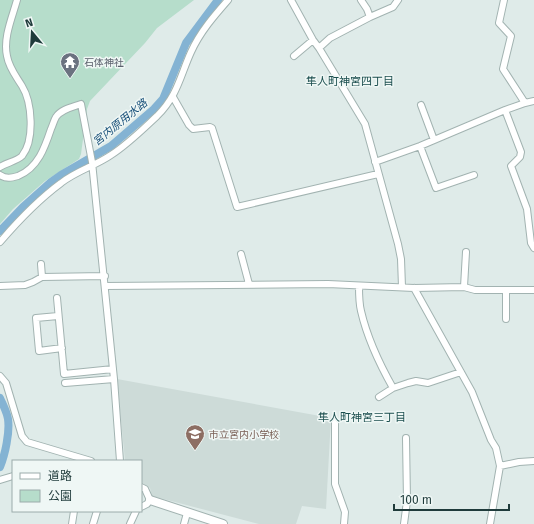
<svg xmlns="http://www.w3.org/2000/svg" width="534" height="524" font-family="'Fira Sans','Noto Sans JP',sans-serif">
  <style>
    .built { fill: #cddbd8 }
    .green { fill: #b6ddcb }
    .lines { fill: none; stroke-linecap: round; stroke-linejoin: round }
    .canal { stroke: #84b3d3; stroke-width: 8 }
    .minor-casing { stroke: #a2b3b1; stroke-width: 8 }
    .tertiary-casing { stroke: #a2b3b1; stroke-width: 10 }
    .minor { stroke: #fff; stroke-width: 6 }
    .tertiary { stroke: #fff; stroke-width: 8 }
    .labels { text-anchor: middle; stroke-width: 3; stroke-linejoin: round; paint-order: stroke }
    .worship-label { font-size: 10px; fill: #5b616d; stroke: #eff7f5; text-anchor: start }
    .education-label { font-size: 10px; fill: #785e54; stroke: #eff7f5; text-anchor: start }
    .neighbourhood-label { font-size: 11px; fill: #1b4e4e; stroke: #eff7f5 }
    .water-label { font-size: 11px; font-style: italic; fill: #185079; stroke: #eff7f5 }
  </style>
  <rect width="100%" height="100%" fill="#dfebe9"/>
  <!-- built -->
  <path class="built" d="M 117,379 L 331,418 L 326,509 L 302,506 L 296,524 L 259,524 L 152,496 L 150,488 L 141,482 L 141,461 L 125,461 Z"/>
  <!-- green -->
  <path class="green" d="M 0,0 L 194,0 L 157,28 L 145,43 L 90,101 L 87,109 L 81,154 L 79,159 L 45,181 L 13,209 L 0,224 Z"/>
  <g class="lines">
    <!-- canal -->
    <path class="canal" d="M 0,231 L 23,207 L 51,182 L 61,175 L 111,146 L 154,109 L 163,99 L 186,43 L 218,0
      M 0,398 C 3,405 7,412 8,419 C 10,432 5,455 0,467"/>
    <!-- minor casing -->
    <g class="minor-casing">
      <path id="minor" d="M 291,0 L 313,40 L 319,48 L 365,124 L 398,244 L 401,259 L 402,287
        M 504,0 L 499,23 L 511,36 L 503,69 L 525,103
        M 370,17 L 393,7 L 398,0
        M 319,48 L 330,38 L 370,17 L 367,9 L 361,0
        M 294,56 L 313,40
        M 173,97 L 189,125 L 193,129 L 210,127 L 212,128 L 237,207 L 378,174
        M 534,101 L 525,103 L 505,110 L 521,152 L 520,157 L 511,166 L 527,209 L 531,243 L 534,248
        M 421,105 L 434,140
        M 420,146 L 436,188 L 474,175
        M 375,162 L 420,146 L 505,110
        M 0,167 C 6,163 17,161 22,156 C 35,140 32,102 22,86 C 16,76 9,68 7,56 C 3,38 12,18 17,0
        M 0,175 C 6,179 11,178 18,176 C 38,168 45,147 51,129 C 53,125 54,120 56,117 C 61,109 73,107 81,104 L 92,162 L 114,379 L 120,461
        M 0,242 C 18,221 38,200 61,183 C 76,171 95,166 111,155 C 128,144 143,129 157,116 C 178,95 180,76 191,52 C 200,32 214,16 228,0
        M 241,254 L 249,284
        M 41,264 L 42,277
        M 0,286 L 25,285 L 33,282 L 42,277 L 105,276
        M 105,286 L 328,284 L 414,288 L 464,287 L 475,290 L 534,290
        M 359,286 C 359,294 359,303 361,311 C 367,337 380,365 393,388
        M 464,287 L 466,252
        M 414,288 L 472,392 L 491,440 L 496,448 L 500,466 L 490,524
        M 57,298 L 64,374 L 113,369
        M 58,316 L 36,318 L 39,351 L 62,348
        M 506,319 L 506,290
        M 0,376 L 6,383 L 22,436 L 27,442 L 91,461
        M 65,383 L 114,379
        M 379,397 L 393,388 L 408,383 L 416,381 L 428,383 L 461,372
        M 335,422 L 335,484 L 345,512 L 344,524
        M 500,466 L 519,462 L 534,461
        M 0,480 L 13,476
        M 141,487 L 145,489 L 150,500 L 147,504 L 141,507
        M 72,524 L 74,511
        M 93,524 L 97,511
        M 130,524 L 136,511
        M 184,524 L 187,513
        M 404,524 L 407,501 L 406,438"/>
    </g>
    <!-- tertiary casing -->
    <g class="tertiary-casing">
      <path id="tertiary" d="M 150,500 L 223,524"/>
    </g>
    <!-- minor -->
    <use href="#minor" class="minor"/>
    <!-- tertiary -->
    <use href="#tertiary" class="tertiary"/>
  </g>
  <!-- icons -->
  <defs>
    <g id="temple-pin" transform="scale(1)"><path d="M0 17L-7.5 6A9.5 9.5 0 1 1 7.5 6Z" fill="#6b7280" stroke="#eff7f5"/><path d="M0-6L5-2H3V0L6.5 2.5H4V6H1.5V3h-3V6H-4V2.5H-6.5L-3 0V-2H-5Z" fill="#fff"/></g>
    <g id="school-pin" transform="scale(1)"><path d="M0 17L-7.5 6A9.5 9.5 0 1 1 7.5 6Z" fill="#8d6e63" stroke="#eff7f5"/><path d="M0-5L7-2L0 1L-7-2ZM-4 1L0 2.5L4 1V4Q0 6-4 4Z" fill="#fff"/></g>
  </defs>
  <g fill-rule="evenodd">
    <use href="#temple-pin" x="70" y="62"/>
    <use href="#school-pin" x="195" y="434"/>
  </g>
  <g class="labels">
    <!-- worship labels -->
    <g class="worship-label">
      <text x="84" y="66">石体神社</text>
    </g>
    <!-- education labels -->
    <g class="education-label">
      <text x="209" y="438">市立宮内小学校</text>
    </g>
    <!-- neighbourhood labels -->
    <g class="neighbourhood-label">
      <text x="350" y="85">隼人町神宮四丁目</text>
      <text x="362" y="421">隼人町神宮三丁目</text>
    </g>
    <!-- water labels -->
    <g class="water-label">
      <text transform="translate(120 122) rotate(-39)" y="4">宮内原用水路</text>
    </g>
  </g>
  <!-- legend -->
  <rect x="12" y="460" width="130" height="52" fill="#eff7f5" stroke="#9cacab"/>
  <rect x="20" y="473" width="20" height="6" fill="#ffffff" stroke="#9cacab"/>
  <text x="48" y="480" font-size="12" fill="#1f3b3b">道路</text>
  <rect x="20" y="490" width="20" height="12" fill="#b6ddcb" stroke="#9cacab"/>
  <text x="48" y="500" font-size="12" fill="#1f3b3b">公園</text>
  <!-- north arrow -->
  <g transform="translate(32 32) rotate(342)" stroke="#eff7f5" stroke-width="3" paint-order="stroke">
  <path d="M0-3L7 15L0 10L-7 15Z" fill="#1f3b3b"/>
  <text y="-6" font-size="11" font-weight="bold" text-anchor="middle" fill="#1f3b3b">N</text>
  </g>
  <!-- scale -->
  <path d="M394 504v6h115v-6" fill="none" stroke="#1f3b3b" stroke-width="2"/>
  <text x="400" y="504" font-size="12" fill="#1f3b3b" stroke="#eff7f5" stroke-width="3" paint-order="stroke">100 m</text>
</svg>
